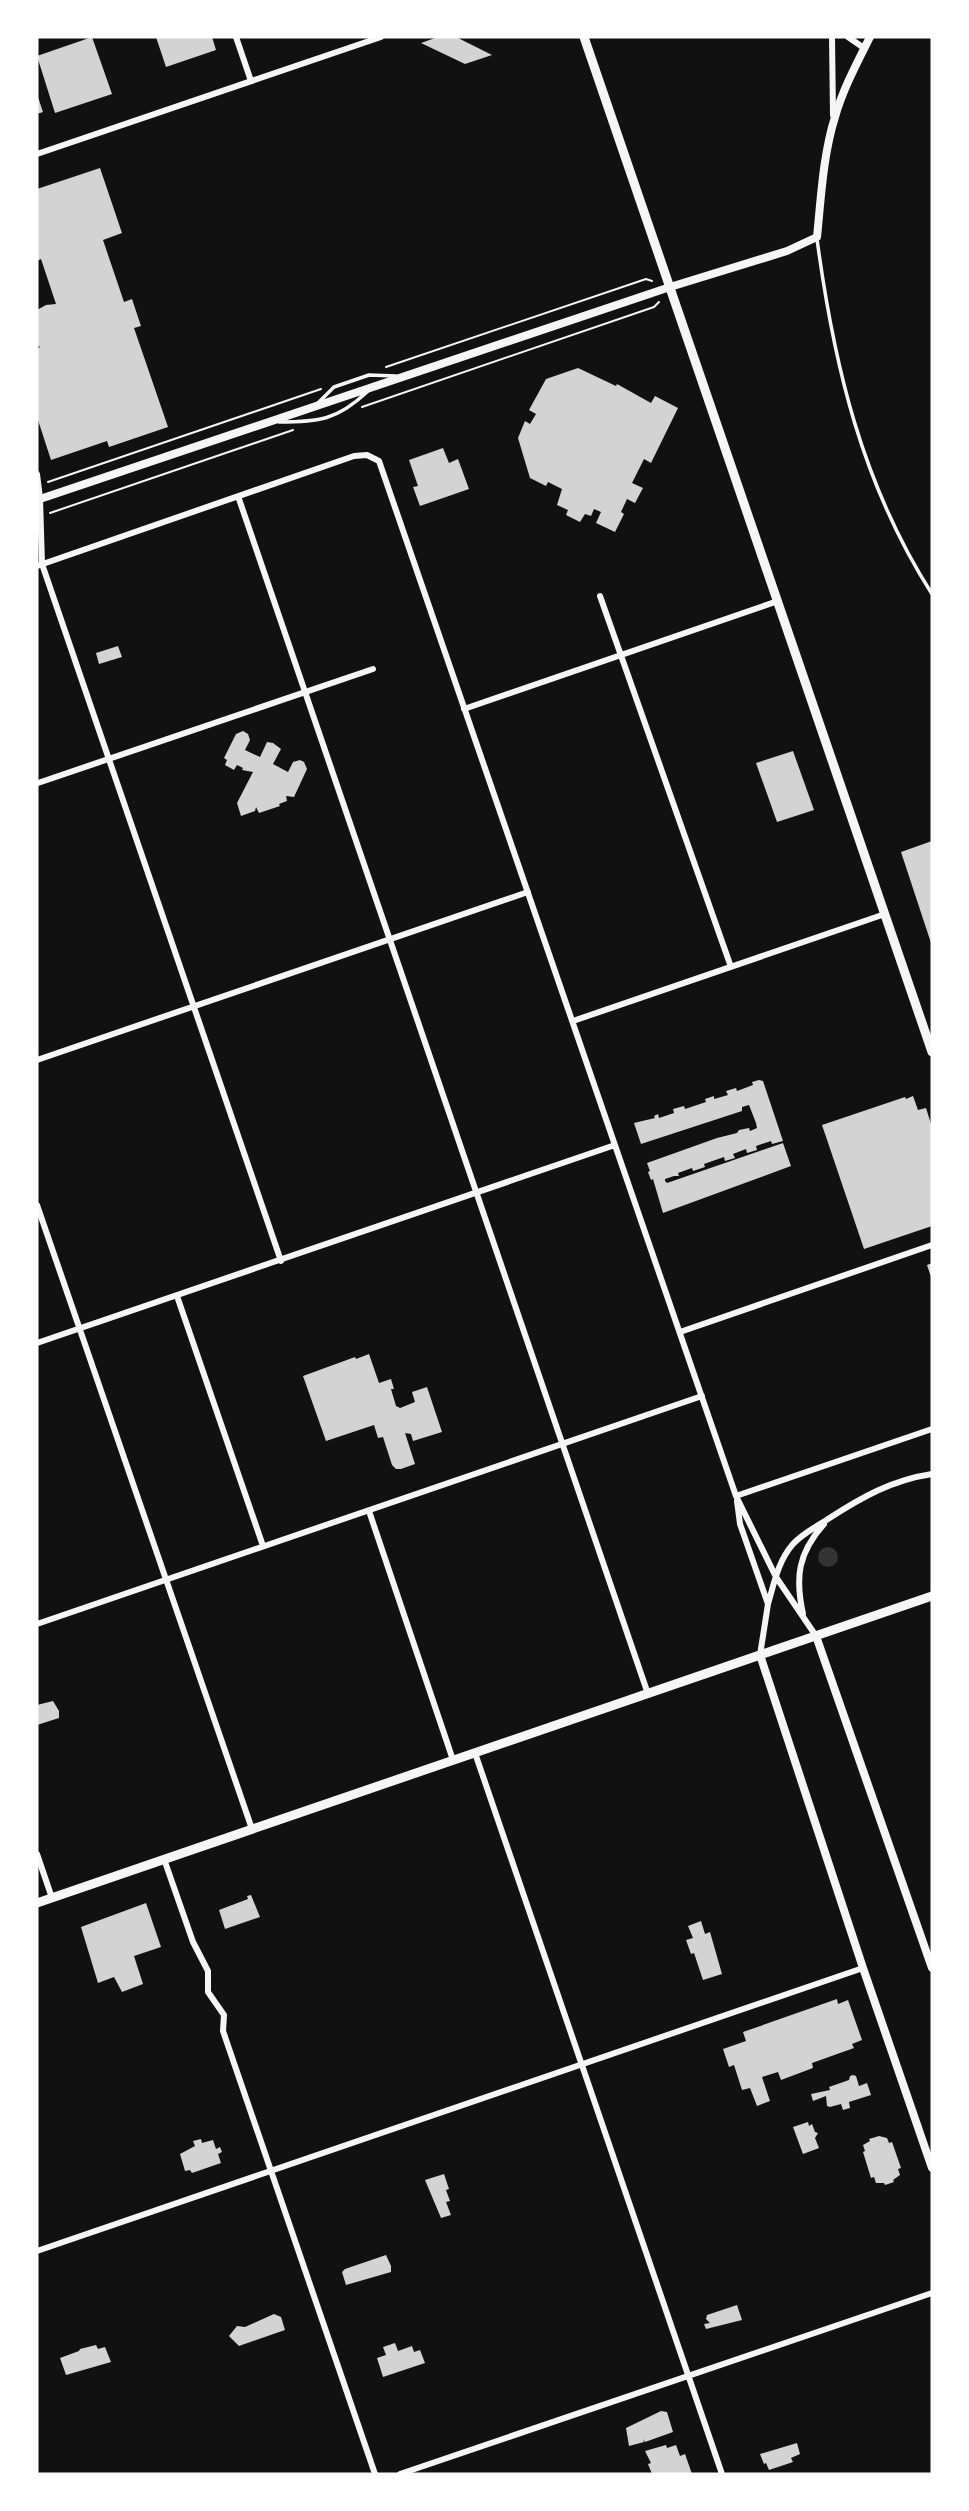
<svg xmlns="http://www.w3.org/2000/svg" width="969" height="2511" font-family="Commissioner,sans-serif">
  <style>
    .water { fill: #333 }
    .building { fill: #d3d3d3 }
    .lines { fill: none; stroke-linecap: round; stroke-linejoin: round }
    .path { stroke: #f5f5f5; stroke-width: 2 }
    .service { stroke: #f5f5f5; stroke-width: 3.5 }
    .minor { stroke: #f5f5f5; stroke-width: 6 }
    .tertiary { stroke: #f5f5f5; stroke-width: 8 }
    .secondary { stroke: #f5f5f5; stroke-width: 9 }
  </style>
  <rect width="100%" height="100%" fill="#111"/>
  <!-- water -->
  <path class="water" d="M818 1557a10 10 0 1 1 20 0a10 10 0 1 1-20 0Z"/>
  <!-- building -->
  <path class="building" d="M 92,37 L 112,94 L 55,113 L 37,56 Z
    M 156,37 L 212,37 L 216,50 L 166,67 Z
    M 438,37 L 456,37 L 492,55 L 465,64 L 421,43 Z
    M 37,94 L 43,112 L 37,114 Z
    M 100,168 L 122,233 L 103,240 L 124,302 L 132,299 L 141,326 L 134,328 L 168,427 L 109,447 L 107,441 L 51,460 L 37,417 L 37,349 L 40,347 L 37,345 L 37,310 L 46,305 L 56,304 L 41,259 L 37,261 L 37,189 Z
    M 578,368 L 616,386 L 617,384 L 651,403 L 655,396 L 678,408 L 651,463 L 644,459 L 632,483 L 643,488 L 635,503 L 627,499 L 621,512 L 624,514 L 615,532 L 596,523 L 601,512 L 594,509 L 591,516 L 585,514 L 580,522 L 566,515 L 568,510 L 557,505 L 562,489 L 548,482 L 546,486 L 530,478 L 518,438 L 525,421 L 530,424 L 536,414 L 529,410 L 546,379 Z
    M 443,448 L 449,463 L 458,459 L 469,489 L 420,506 L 413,487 L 418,486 L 409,460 Z
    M 118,646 L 122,657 L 99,664 L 96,653 Z
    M 243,731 L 248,734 L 250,740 L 245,750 L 260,757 L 267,742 L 273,743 L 281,749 L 273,764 L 288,772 L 293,762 L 300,760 L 304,762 L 307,769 L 294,797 L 286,796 L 287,801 L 279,804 L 280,806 L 259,813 L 256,807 L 255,811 L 241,816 L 237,803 L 253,772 L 242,770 L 243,768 L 237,765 L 234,770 L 225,765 L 227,760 L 224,758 L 236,734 Z
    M 793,751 L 814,810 L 777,822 L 756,763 Z
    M 932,841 L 932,946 L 901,852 Z
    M 759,1080 L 763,1081 L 783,1141 L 772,1144 L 771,1141 L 756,1146 L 757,1150 L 747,1153 L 746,1149 L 733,1154 L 735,1158 L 725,1161 L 724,1157 L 704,1164 L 705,1167 L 693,1171 L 692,1168 L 678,1173 L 679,1176 L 674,1176 L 665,1179 L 665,1181 L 667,1183 L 783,1143 L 791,1166 L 663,1213 L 653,1179 L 651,1180 L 648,1172 L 650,1171 L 647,1163 L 717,1138 L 737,1133 L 739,1130 L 749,1128 L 750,1131 L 757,1128 L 756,1123 L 749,1105 L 742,1107 L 742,1111 L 641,1144 L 634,1123 L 655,1118 L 654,1116 L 658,1114 L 659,1118 L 674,1113 L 673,1109 L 684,1106 L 685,1109 L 706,1102 L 705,1099 L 714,1096 L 714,1099 L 728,1095 L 726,1091 L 736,1088 L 737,1091 L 753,1085 L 752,1082 Z
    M 913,1096 L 918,1110 L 926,1108 L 932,1127 L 932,1226 L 864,1249 L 822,1125 L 905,1097 L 906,1099 Z
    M 932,1263 L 932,1280 L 927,1265 Z
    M 369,1354 L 379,1383 L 391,1379 L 394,1389 L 391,1389 L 396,1406 L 400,1408 L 415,1402 L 412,1392 L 427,1387 L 442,1432 L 413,1441 L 411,1434 L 405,1433 L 415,1464 L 401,1469 L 396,1469 L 392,1465 L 383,1437 L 378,1438 L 374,1425 L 326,1441 L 303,1376 L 355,1357 L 356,1359 Z
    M 53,1701 L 59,1711 L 59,1718 L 37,1725 L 37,1705 Z
    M 251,1895 L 260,1917 L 225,1929 L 219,1910 L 248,1899 L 247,1896 Z
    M 146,1903 L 161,1947 L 134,1956 L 143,1984 L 122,1992 L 114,1977 L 98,1983 L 81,1927 Z
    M 701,1921 L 705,1934 L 710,1932 L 722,1974 L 703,1980 L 694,1953 L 691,1954 L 686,1940 L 693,1938 L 688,1926 Z
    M 837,1999 L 838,2004 L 848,2000 L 862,2040 L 852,2044 L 854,2048 L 812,2063 L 813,2068 L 781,2080 L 778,2072 L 762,2077 L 770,2101 L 757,2106 L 750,2088 L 742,2090 L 734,2065 L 729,2067 L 723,2049 L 746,2041 L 743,2032 Z
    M 853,2075 L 856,2076 L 859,2086 L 867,2083 L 871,2095 L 849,2102 L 850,2108 L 843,2110 L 841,2104 L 830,2107 L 827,2106 L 826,2096 L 813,2101 L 811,2094 L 830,2090 L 829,2087 L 849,2080 L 850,2076 Z
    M 808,2122 L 809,2126 L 812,2124 L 815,2132 L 818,2133 L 815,2138 L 819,2148 L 803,2154 L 793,2127 Z
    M 879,2136 L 887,2138 L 889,2143 L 892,2142 L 901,2168 L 898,2169 L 900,2175 L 893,2180 L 894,2182 L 885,2185 L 884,2183 L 876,2183 L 874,2177 L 871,2178 L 863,2152 L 865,2151 L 863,2145 L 870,2141 L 869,2139 Z
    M 201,2139 L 202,2143 L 213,2140 L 216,2149 L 220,2147 L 222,2152 L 218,2154 L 221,2163 L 192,2173 L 190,2170 L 185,2171 L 180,2154 L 195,2146 L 193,2141 Z
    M 444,2174 L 449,2189 L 446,2190 L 450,2201 L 446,2202 L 451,2215 L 441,2218 L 425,2180 Z
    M 386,2255 L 391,2266 L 391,2272 L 346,2285 L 342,2272 L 345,2269 Z
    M 737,2305 L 742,2320 L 706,2329 L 704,2324 L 710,2323 L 706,2319 L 707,2315 Z
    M 274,2314 L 281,2317 L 285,2330 L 239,2346 L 229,2336 L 237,2326 L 245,2327 Z
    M 395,2343 L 398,2351 L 412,2346 L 414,2352 L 420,2350 L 425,2363 L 383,2377 L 377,2358 L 386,2355 L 383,2347 Z
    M 96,2345 L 98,2349 L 105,2347 L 111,2362 L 66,2375 L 60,2358 L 79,2351 L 80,2349 Z
    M 661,2411 L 667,2412 L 673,2432 L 645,2442 L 643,2439 L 644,2442 L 629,2446 L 626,2428 Z
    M 797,2443 L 800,2454 L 791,2458 L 793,2462 L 769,2470 L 766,2463 L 764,2464 L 760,2454 Z
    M 666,2445 L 667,2448 L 676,2445 L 680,2456 L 685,2454 L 692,2474 L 652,2474 L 648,2464 L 651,2463 L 645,2451 Z"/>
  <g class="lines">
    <!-- path -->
    <path class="path" d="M 386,367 L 646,279 L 652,281
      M 362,407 L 654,307 L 659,302
      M 48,482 L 321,389
      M 50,513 L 293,430"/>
    <!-- service -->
    <path class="service" d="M 817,239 C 834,366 862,484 932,594
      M 318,403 L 334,387 L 369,375 L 396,376
      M 279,422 C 319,422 337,420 367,392"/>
    <!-- minor -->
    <path class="minor" d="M 236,37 L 251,81
      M 832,37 L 833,115
      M 848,37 L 864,48
      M 37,154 L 381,37
      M 37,474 L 40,498 L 42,564 L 281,1261
      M 238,496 L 648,1694
      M 37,566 L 354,456 L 367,455 L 379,461 L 736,1496 L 776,1577 L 816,1636
      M 600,596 L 731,967
      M 464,709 L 778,601
      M 38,783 L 373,669
      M 573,1021 L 885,914
      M 37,1060 L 528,892
      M 37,1205 L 252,1829
      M 177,1296 L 263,1546
      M 680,1332 L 932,1245
      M 37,1343 L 615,1145
      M 736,1496 L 932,1429
      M 737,1501 L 740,1524 L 768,1604 L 760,1655
      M 369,1511 L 453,1760
      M 768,1604 C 774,1584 778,1561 793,1544 C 803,1533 816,1527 828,1519 C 862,1497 892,1480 932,1474
      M 803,1614 C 795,1577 798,1553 824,1524
      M 37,1624 L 702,1396
      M 475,1753 L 722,2474
      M 37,1854 L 52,1898
      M 164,1859 L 193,1942 L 208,1971 L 208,1992 L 224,2015 L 223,2031 L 375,2474
      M 37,2251 L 863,1968
      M 400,2474 L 932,2293"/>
    <!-- tertiary -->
    <path class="tertiary" d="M 37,500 L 670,287 L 787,251 L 817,237 C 821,198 823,155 835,117 C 843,89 857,63 870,37
      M 816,1636 L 932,1968
      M 760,1655 L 863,1968 L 932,2168"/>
    <!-- secondary -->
    <path class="secondary" d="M 584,37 L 932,1052
      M 37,1903 L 932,1596"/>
  </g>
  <!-- border -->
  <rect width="969" height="2511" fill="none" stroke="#ffffff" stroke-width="77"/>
</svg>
